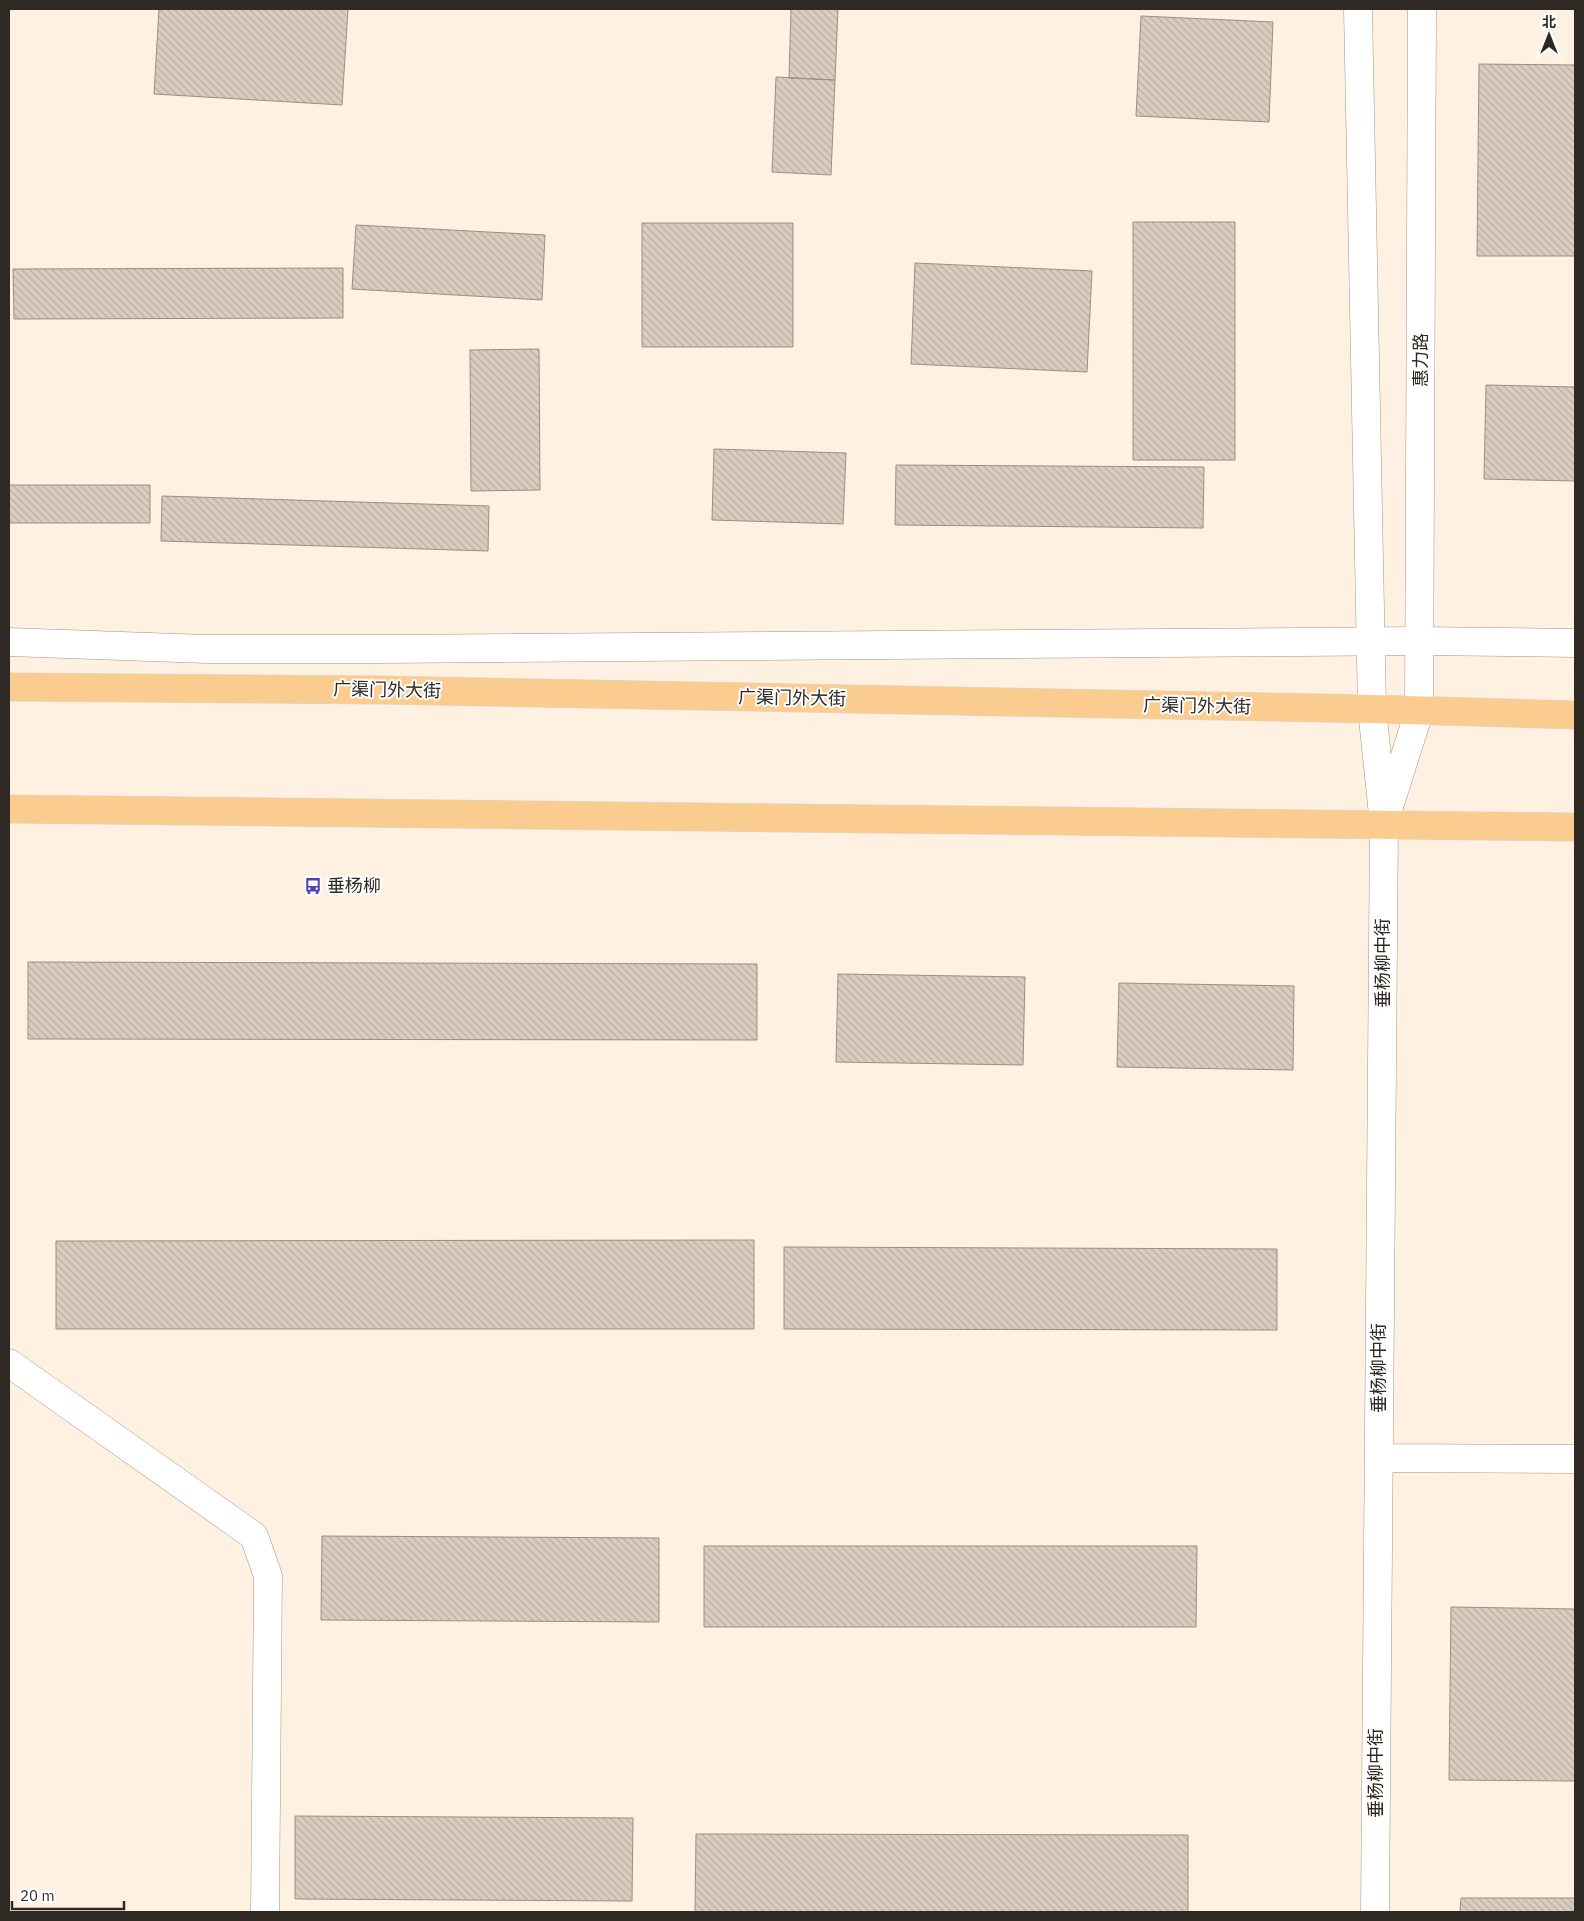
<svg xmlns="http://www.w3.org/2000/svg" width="1584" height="1921" font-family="'IBM Plex Sans','Noto Sans SC',sans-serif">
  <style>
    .building { fill: url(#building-back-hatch); stroke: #9b8e81 }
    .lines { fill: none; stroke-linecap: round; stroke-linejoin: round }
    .street-casing { stroke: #a29587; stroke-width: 29 }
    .secondary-casing { stroke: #a29587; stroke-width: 29 }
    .primary-casing { stroke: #d9d8d7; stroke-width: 29 }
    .street { stroke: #fff; stroke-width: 28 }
    .secondary { stroke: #fff; stroke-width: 28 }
    .primary { stroke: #fbcc90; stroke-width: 28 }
    .labels { text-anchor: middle; stroke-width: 4; stroke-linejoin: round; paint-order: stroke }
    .street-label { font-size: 18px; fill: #2e2923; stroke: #fff }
    .poi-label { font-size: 18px; fill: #2e2923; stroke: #fff; text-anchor: start }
  </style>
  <defs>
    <pattern id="building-back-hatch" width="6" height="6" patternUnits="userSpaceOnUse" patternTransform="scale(1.25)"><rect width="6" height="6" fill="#daccbe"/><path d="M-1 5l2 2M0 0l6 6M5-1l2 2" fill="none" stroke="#bbafa3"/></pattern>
  </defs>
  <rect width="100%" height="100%" fill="#fff1e2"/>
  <!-- building -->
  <path class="building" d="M 159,9 L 348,9 L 342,105 L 154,94 Z
    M 791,9 L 838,9 L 835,80 L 789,78 Z
    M 1141,16 L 1273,22 L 1269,122 L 1136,116 Z
    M 1479,64 L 1575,65 L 1575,256 L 1477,256 Z
    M 776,77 L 835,80 L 831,175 L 772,172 Z
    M 1133,222 L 1235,222 L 1235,460 L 1133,460 Z
    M 642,223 L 793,223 L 793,347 L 642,347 Z
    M 356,225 L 545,235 L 542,300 L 352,289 Z
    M 915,263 L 1092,271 L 1087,372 L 911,364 Z
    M 343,268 L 343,318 L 14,319 L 13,269 Z
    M 539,349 L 540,490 L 471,491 L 470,350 Z
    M 1486,385 L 1575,387 L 1575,481 L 1484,479 Z
    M 714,449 L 846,453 L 843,524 L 712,520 Z
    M 896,465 L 1204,467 L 1203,528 L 895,525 Z
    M 9,485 L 150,485 L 150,523 L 9,523 Z
    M 162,496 L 489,506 L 488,551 L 161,541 Z
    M 28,962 L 757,964 L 757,1040 L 28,1039 Z
    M 838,974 L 1025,977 L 1023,1065 L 836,1062 Z
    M 1119,983 L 1294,986 L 1293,1070 L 1117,1067 Z
    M 754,1240 L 754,1329 L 56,1329 L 56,1241 Z
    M 784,1247 L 1277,1249 L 1277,1330 L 784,1329 Z
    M 322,1536 L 659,1538 L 659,1622 L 321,1620 Z
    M 704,1546 L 1197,1546 L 1196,1627 L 704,1627 Z
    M 1451,1607 L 1575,1609 L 1575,1781 L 1449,1780 Z
    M 295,1816 L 633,1818 L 632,1901 L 295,1899 Z
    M 696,1834 L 1188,1835 L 1188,1912 L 695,1912 Z
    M 1461,1898 L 1575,1898 L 1575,1912 L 1460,1912 Z"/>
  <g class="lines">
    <!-- street casing -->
    <g class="street-casing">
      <path id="street" d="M 1358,9 L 1372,709 L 1384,824 L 1375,1912
        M 1387,813 L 1419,712 L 1422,9
        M 9,1363 L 254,1536 L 268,1576 L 265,1912
        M 1379,1458 L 1575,1459"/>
    </g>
    <!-- secondary casing -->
    <g class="secondary-casing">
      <path id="secondary" d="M 9,642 L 206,649 L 382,649 L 1420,641 L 1575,643"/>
    </g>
    <!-- primary casing -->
    <g class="primary-casing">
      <path id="primary" d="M 9,687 L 382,690 L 1372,709 L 1575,715
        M 9,809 L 1575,827"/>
    </g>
    <!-- street -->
    <use href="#street" class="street"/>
    <!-- secondary -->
    <use href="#secondary" class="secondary"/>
    <!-- primary -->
    <use href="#primary" class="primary"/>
  </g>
  <!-- icons -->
  <defs>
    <g id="bus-bare" transform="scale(1.35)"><path d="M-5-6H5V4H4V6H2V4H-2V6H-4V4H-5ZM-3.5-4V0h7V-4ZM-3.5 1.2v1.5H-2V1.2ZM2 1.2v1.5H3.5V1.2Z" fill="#4943ba" stroke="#fff" stroke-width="2.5" paint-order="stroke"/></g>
  </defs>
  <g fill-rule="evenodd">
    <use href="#bus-bare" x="313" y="886"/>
  </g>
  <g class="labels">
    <!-- street labels -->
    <g class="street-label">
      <text transform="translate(1421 360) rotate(-90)" y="6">惠力路</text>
      <text transform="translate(387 690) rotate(1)" y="6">广渠门外大街</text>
      <text transform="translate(792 698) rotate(1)" y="6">广渠门外大街</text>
      <text transform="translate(1197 706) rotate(1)" y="6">广渠门外大街</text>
      <text transform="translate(1383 963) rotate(-90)" y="6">垂杨柳中街</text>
      <text transform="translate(1379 1368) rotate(-90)" y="6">垂杨柳中街</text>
      <text transform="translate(1376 1773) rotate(-90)" y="6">垂杨柳中街</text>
    </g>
    <!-- poi labels -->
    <g class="poi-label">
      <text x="327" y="892">垂杨柳</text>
    </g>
  </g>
  <!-- border -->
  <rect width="1584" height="1921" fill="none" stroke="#2e2923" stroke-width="20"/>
  <!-- north arrow -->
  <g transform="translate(1549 35)" stroke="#ffffff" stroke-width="4" paint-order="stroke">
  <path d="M0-4L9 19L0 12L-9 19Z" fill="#2e2923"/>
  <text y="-8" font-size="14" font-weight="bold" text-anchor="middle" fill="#2e2923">北</text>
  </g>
  <!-- scale -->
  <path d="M12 1901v8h112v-8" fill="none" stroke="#2e2923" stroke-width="2.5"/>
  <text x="20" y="1901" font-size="15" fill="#2e2923" stroke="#ffffff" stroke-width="4" paint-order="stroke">20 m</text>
</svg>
